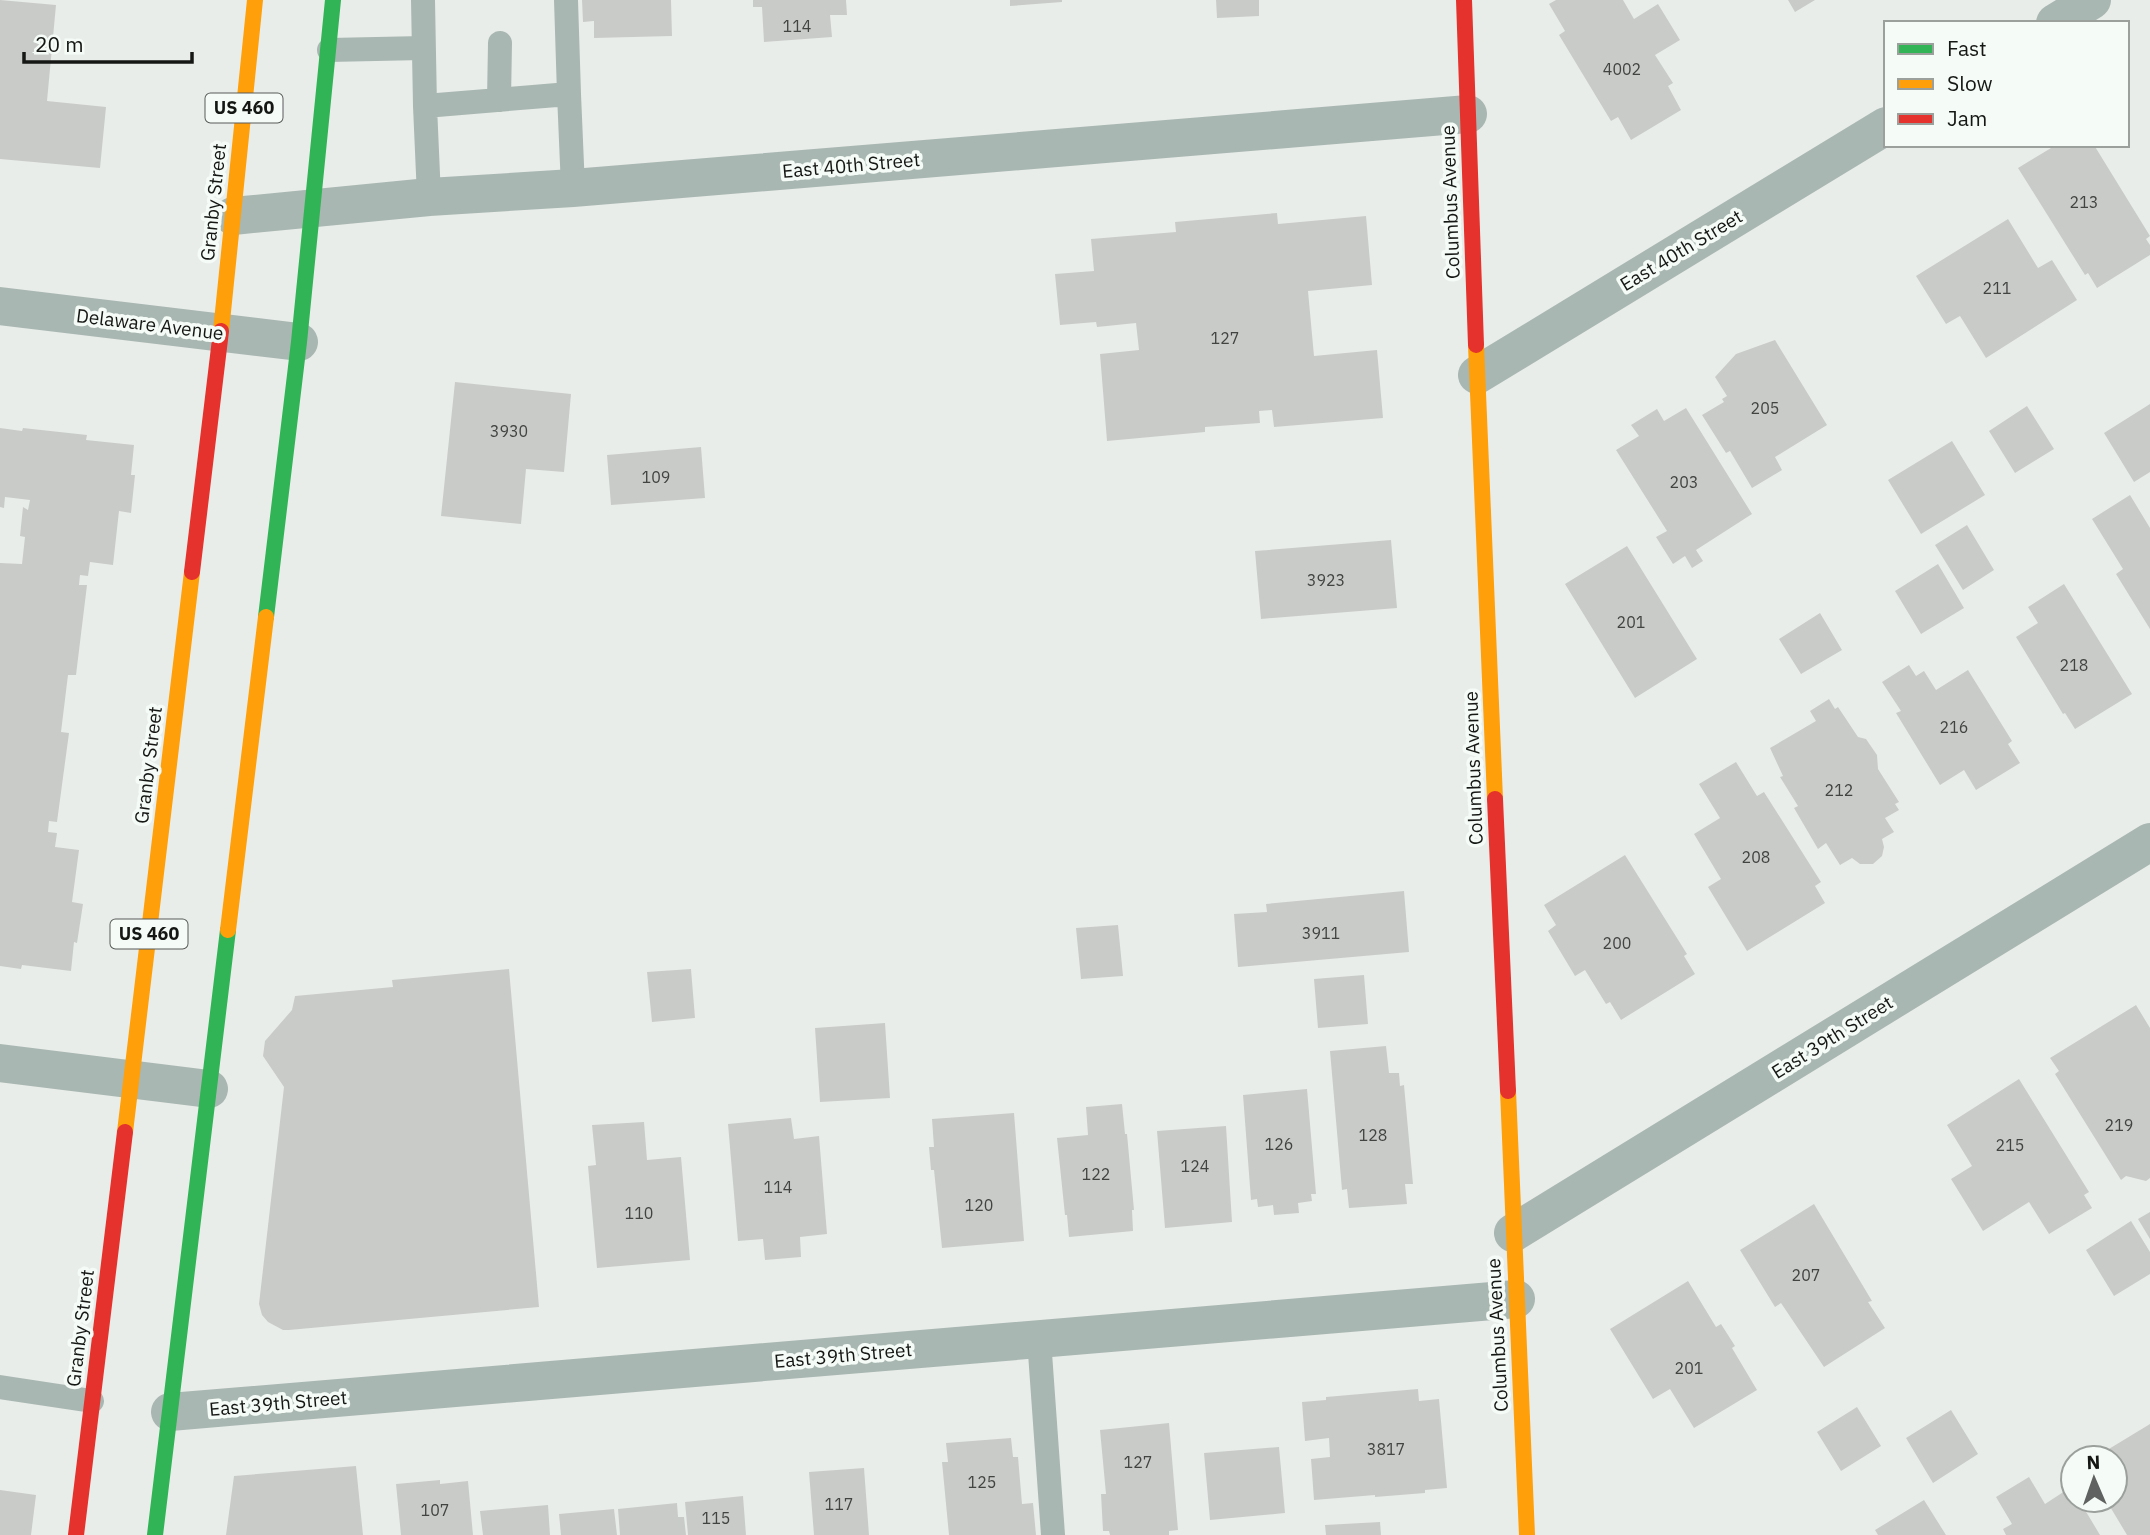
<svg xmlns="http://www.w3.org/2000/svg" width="2150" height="1535" font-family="'IBM Plex Sans',sans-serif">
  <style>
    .building { fill: #c9cbc9 }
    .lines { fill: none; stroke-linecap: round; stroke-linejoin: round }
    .lane { stroke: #a9b7b2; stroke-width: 24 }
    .street { stroke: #a9b7b2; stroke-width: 38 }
    .fast { stroke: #30b455; stroke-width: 16 }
    .slow { stroke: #ff9f0a; stroke-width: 16 }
    .jam { stroke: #e5322d; stroke-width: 16 }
    .labels { text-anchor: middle; stroke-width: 7; stroke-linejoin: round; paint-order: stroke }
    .number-label { font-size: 16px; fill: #424442 }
    .shield { fill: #f5fbf6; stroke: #585b58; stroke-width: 2 }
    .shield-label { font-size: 18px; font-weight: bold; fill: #151715 }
    .street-label { font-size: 19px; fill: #151715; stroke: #f5fbf6 }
  </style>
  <rect width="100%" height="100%" fill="#e9edea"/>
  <!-- building -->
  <path class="building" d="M 0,0 L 56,5 L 47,101 L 106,107 L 100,168 L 0,159 Z
    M 582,0 L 671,0 L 672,36 L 594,38 L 594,21 L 583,22 Z
    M 753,0 L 846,0 L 847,15 L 830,15 L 832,37 L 764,42 L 762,7 L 753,7 Z
    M 1010,0 L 1062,0 L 1062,2 L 1010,6 Z
    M 1216,0 L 1259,0 L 1259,16 L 1217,18 Z
    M 1556,0 L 1623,0 L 1634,19 L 1658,4 L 1680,40 L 1655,55 L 1673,83 L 1668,86 L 1681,110 L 1631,140 L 1618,117 L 1611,121 L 1559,35 L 1565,31 L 1549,4 Z
    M 1788,0 L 1815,0 L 1795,12 Z
    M 2056,145 L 2094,145 L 2150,236 L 2146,239 L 2150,245 L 2150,255 L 2097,288 L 2088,273 L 2085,275 L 2018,168 Z
    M 1277,213 L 1278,224 L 1366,216 L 1372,285 L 1308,291 L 1314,356 L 1377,350 L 1383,418 L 1274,427 L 1272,410 L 1259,411 L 1260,423 L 1205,427 L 1205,432 L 1107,441 L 1100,354 L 1139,350 L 1136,323 L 1097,327 L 1096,322 L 1060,325 L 1055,274 L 1094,271 L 1091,239 L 1176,232 L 1175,222 Z
    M 2008,219 L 2038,268 L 2052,260 L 2077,300 L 1986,358 L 1960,316 L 1946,324 L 1916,276 Z
    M 1775,340 L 1827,425 L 1775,457 L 1782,470 L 1752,488 L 1730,451 L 1726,453 L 1702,415 L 1724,402 L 1722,399 L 1727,396 L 1715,377 L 1736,354 Z
    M 455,382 L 571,394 L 564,472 L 526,469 L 521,524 L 441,516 Z
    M 2150,404 L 2150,472 L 2134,482 L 2104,433 Z
    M 2027,406 L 2054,449 L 2015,473 L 1989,431 Z
    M 1686,408 L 1752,514 L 1696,550 L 1703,561 L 1692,568 L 1685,556 L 1673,564 L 1656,537 L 1667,531 L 1616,450 L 1639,436 L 1631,425 L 1657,409 L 1664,421 Z
    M 0,428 L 22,431 L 23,428 L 87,435 L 86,440 L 134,445 L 131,475 L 135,475 L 131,513 L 119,511 L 113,565 L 90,562 L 88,576 L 80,575 L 79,585 L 87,585 L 76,675 L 68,675 L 61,732 L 69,733 L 57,822 L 49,821 L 48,832 L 57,833 L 55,847 L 79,850 L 72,902 L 83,904 L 77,943 L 74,942 L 71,971 L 22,965 L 21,969 L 0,966 L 0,563 L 22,564 L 25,537 L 20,536 L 23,507 L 28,510 L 30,500 L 5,497 L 4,508 L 0,507 Z
    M 1952,441 L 1985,495 L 1921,534 L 1888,480 Z
    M 701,447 L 705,498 L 611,505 L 607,455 Z
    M 2130,495 L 2150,528 L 2150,629 L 2116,574 L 2123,569 L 2092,519 Z
    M 1967,525 L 1994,570 L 1963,590 L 1935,545 Z
    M 1391,540 L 1397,608 L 1261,619 L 1255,551 Z
    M 1627,546 L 1697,659 L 1635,698 L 1565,584 Z
    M 1938,564 L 1964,608 L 1921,634 L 1895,591 Z
    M 2064,584 L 2132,694 L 2075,729 L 2065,713 L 2063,714 L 2016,637 L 2038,623 L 2028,607 Z
    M 1820,613 L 1842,650 L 1801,674 L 1779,639 Z
    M 1909,665 L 1916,676 L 1924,671 L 1936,690 L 1968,670 L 2012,741 L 2008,744 L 2020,763 L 1976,790 L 1964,770 L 1940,785 L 1896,713 L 1901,711 L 1882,682 Z
    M 1829,699 L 1835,709 L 1838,707 L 1858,737 L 1866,739 L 1877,755 L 1878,769 L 1899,802 L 1895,804 L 1899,810 L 1885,818 L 1894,832 L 1882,839 L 1884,847 L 1882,856 L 1873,864 L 1860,864 L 1852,858 L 1840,865 L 1826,843 L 1818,849 L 1794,808 L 1798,806 L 1780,777 L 1783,776 L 1770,748 L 1816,721 L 1810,711 Z
    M 1736,762 L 1757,796 L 1764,792 L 1821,882 L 1815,886 L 1825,903 L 1747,951 L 1708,887 L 1721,879 L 1694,834 L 1720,818 L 1699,784 Z
    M 1625,855 L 1687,954 L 1684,956 L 1695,974 L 1621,1020 L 1610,1002 L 1606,1004 L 1585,970 L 1575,976 L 1548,931 L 1556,925 L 1544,905 Z
    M 1404,891 L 1409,952 L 1238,967 L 1234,914 L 1267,912 L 1266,904 Z
    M 1118,925 L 1123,976 L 1081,979 L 1076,928 Z
    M 509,969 L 539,1307 L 289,1330 L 283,1330 L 268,1322 L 262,1315 L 259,1304 L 284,1087 L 263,1056 L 265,1041 L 292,1010 L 295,996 L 393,987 L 392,980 Z
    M 691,969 L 695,1018 L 652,1022 L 647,972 Z
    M 1364,975 L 1368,1024 L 1318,1028 L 1314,979 Z
    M 2136,1005 L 2150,1028 L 2150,1178 L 2146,1181 L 2126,1176 L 2121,1180 L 2055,1074 L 2059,1071 L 2050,1058 Z
    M 885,1023 L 890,1098 L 820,1102 L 815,1028 Z
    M 1386,1046 L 1389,1073 L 1399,1073 L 1400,1086 L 1404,1085 L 1413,1184 L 1405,1184 L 1407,1204 L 1349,1208 L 1347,1189 L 1342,1190 L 1330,1051 Z
    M 2019,1079 L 2089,1192 L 2084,1195 L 2092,1208 L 2049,1234 L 2029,1202 L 1983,1231 L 1951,1179 L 1972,1166 L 1947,1125 Z
    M 1307,1089 L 1316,1194 L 1311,1194 L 1312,1201 L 1298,1203 L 1299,1213 L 1274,1215 L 1273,1205 L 1258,1207 L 1257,1199 L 1251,1200 L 1243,1095 Z
    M 1122,1104 L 1125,1134 L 1127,1134 L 1134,1210 L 1132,1210 L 1133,1231 L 1069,1237 L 1067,1215 L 1065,1215 L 1057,1138 L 1088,1135 L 1086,1107 Z
    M 1014,1113 L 1024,1241 L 942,1248 L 934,1170 L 931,1170 L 929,1147 L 934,1147 L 932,1119 Z
    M 791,1118 L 794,1139 L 819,1136 L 827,1234 L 800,1237 L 801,1257 L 765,1260 L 763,1239 L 738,1241 L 728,1124 Z
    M 644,1122 L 647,1160 L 681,1157 L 690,1260 L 597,1268 L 588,1166 L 596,1165 L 592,1125 Z
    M 1226,1126 L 1232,1222 L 1165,1228 L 1157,1131 Z
    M 1814,1204 L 1872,1301 L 1868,1302 L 1885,1328 L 1824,1367 L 1781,1303 L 1775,1307 L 1740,1250 Z
    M 2150,1212 L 2150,1239 L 2138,1219 Z
    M 2131,1221 L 2150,1252 L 2150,1274 L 2114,1296 L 2086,1250 Z
    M 1688,1281 L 1716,1327 L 1721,1324 L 1735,1346 L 1732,1348 L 1757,1390 L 1694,1428 L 1670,1389 L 1653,1399 L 1610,1329 Z
    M 1418,1389 L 1419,1401 L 1439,1399 L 1447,1488 L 1425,1490 L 1425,1493 L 1375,1497 L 1375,1495 L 1314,1500 L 1311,1459 L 1330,1457 L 1329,1438 L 1305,1441 L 1302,1402 L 1326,1400 L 1326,1397 Z
    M 1857,1407 L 1881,1446 L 1841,1471 L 1817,1432 Z
    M 1951,1410 L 1978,1454 L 1933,1483 L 1906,1438 Z
    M 1169,1423 L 1178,1530 L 1169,1531 L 1169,1535 L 1110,1535 L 1109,1531 L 1103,1531 L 1101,1494 L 1106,1494 L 1100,1430 Z
    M 2150,1424 L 2150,1535 L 2127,1535 L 2106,1500 L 2115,1500 L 2115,1458 L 2094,1458 Z
    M 1011,1438 L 1013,1457 L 1018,1457 L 1022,1504 L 1033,1503 L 1036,1535 L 949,1535 L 942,1462 L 948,1462 L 946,1443 Z
    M 1279,1447 L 1285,1513 L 1210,1520 L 1204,1453 Z
    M 356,1466 L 363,1535 L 226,1535 L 234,1476 Z
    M 864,1468 L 869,1535 L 814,1535 L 809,1472 Z
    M 2029,1477 L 2045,1504 L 2071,1487 L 2073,1500 L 2079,1500 L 2100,1535 L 2006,1535 L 2003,1529 L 2012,1524 L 1996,1497 Z
    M 440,1480 L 440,1484 L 468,1481 L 473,1535 L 401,1535 L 396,1484 Z
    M 0,1490 L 36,1495 L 31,1535 L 0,1535 Z
    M 743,1496 L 746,1535 L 688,1535 L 685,1502 Z
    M 1924,1500 L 1946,1535 L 1878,1535 L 1875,1530 Z
    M 677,1503 L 678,1517 L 684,1517 L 686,1535 L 620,1535 L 618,1509 Z
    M 548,1505 L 550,1535 L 483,1535 L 480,1511 Z
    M 614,1509 L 617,1535 L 561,1535 L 559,1514 Z
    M 1380,1522 L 1381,1535 L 1326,1535 L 1325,1525 Z"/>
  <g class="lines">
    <!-- lane -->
    <path class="lane" d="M 423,0 L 425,106
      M 566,0 L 569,94
      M 329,50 L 423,48
      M 499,100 L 500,43
      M 429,197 L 425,106 L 569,94 L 573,188
      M 1039,1339 L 1053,1535
      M 0,1387 L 92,1401"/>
    <!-- street -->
    <path class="street" d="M 2055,23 L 2092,0
      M 233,216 L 429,197 L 573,188 L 1468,114
      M 0,306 L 299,342
      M 1477,375 L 1886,126
      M 0,1063 L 209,1089
      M 1513,1233 L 2150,842
      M 170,1412 L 1516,1299"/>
    <!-- fast -->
    <path class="fast" d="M 266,617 L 299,342 L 333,0
      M 155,1535 L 228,930"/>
    <!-- slow -->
    <path class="slow" d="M 221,331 L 255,0
      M 1476,345 L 1495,799
      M 228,930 L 266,617
      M 1508,1091 L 1527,1535
      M 125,1132 L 192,572"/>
    <!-- jam -->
    <path class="jam" d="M 1464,0 L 1476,345
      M 192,572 L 221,331
      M 1495,799 L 1508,1091
      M 76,1535 L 125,1132"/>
  </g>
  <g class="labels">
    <!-- number labels -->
    <g class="number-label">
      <text x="797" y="32">114</text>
      <text x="1622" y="75">4002</text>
      <text x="2084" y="208">213</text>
      <text x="1997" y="294">211</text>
      <text x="1225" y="344">127</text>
      <text x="1765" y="414">205</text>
      <text x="509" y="437">3930</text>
      <text x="656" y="483">109</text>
      <text x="1684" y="488">203</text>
      <text x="1326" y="586">3923</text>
      <text x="1631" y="628">201</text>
      <text x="2074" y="671">218</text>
      <text x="1954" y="733">216</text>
      <text x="1839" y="796">212</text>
      <text x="1756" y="863">208</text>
      <text x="1321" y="939">3911</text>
      <text x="1617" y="949">200</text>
      <text x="2119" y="1131">219</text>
      <text x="1373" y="1141">128</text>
      <text x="1279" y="1150">126</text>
      <text x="2010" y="1151">215</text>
      <text x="1195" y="1172">124</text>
      <text x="1096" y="1180">122</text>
      <text x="778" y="1193">114</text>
      <text x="979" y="1211">120</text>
      <text x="639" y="1219">110</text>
      <text x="1806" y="1281">207</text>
      <text x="1689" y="1374">201</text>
      <text x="1386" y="1455">3817</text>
      <text x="1138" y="1468">127</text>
      <text x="982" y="1488">125</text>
      <text x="839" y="1510">117</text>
      <text x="435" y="1516">107</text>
      <text x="716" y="1524">115</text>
    </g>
    <!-- shield labels -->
    <g class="shield">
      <rect x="205.5" y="93.5" width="77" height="29" rx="5"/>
      <rect x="110.5" y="919.5" width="77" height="29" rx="5"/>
    </g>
    <g class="shield-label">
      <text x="244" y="114">US 460</text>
      <text x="149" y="940">US 460</text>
    </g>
    <!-- street labels -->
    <g class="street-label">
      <text transform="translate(851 165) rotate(-5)" y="7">East 40th Street</text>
      <text transform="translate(213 202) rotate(-84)" y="7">Granby Street</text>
      <text transform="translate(1450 202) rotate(-92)" y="7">Columbus Avenue</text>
      <text transform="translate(1681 250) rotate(-31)" y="7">East 40th Street</text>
      <text transform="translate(150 324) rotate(7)" y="7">Delaware Avenue</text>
      <text transform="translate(148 765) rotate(-83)" y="7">Granby Street</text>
      <text transform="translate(1473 768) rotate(-92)" y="7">Columbus Avenue</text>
      <text transform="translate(1832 1037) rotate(-32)" y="7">East 39th Street</text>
      <text transform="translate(80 1328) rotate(-83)" y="7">Granby Street</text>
      <text transform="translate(1497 1335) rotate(-93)" y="7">Columbus Avenue</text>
      <text transform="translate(843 1355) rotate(-5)" y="7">East 39th Street</text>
      <text transform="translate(278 1403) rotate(-5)" y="7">East 39th Street</text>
    </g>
  </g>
  <!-- legend -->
  <rect x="1884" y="21" width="245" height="126" fill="#f5fbf6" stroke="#9ba09c" stroke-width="2"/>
  <rect x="1898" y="44" width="35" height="10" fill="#30b455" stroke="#9ba09c" stroke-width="2"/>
  <text x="1947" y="56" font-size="21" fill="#151715">Fast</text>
  <rect x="1898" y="79" width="35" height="10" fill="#ff9f0a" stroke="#9ba09c" stroke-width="2"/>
  <text x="1947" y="91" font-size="21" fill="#151715">Slow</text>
  <rect x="1898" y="114" width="35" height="10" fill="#e5322d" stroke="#9ba09c" stroke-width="2"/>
  <text x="1947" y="126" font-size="21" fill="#151715">Jam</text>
  <!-- north arrow -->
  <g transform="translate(2094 1479) rotate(358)"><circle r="33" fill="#f5fbf6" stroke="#9ba09c" stroke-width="2"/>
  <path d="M0-5L12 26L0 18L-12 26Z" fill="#5f6260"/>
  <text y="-10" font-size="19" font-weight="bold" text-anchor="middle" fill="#151715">N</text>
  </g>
  <!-- scale -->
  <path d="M24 52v10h168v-10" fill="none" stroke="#151715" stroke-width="3.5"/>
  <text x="35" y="52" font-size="21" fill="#151715" stroke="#f5fbf6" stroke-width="5" paint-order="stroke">20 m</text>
</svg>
